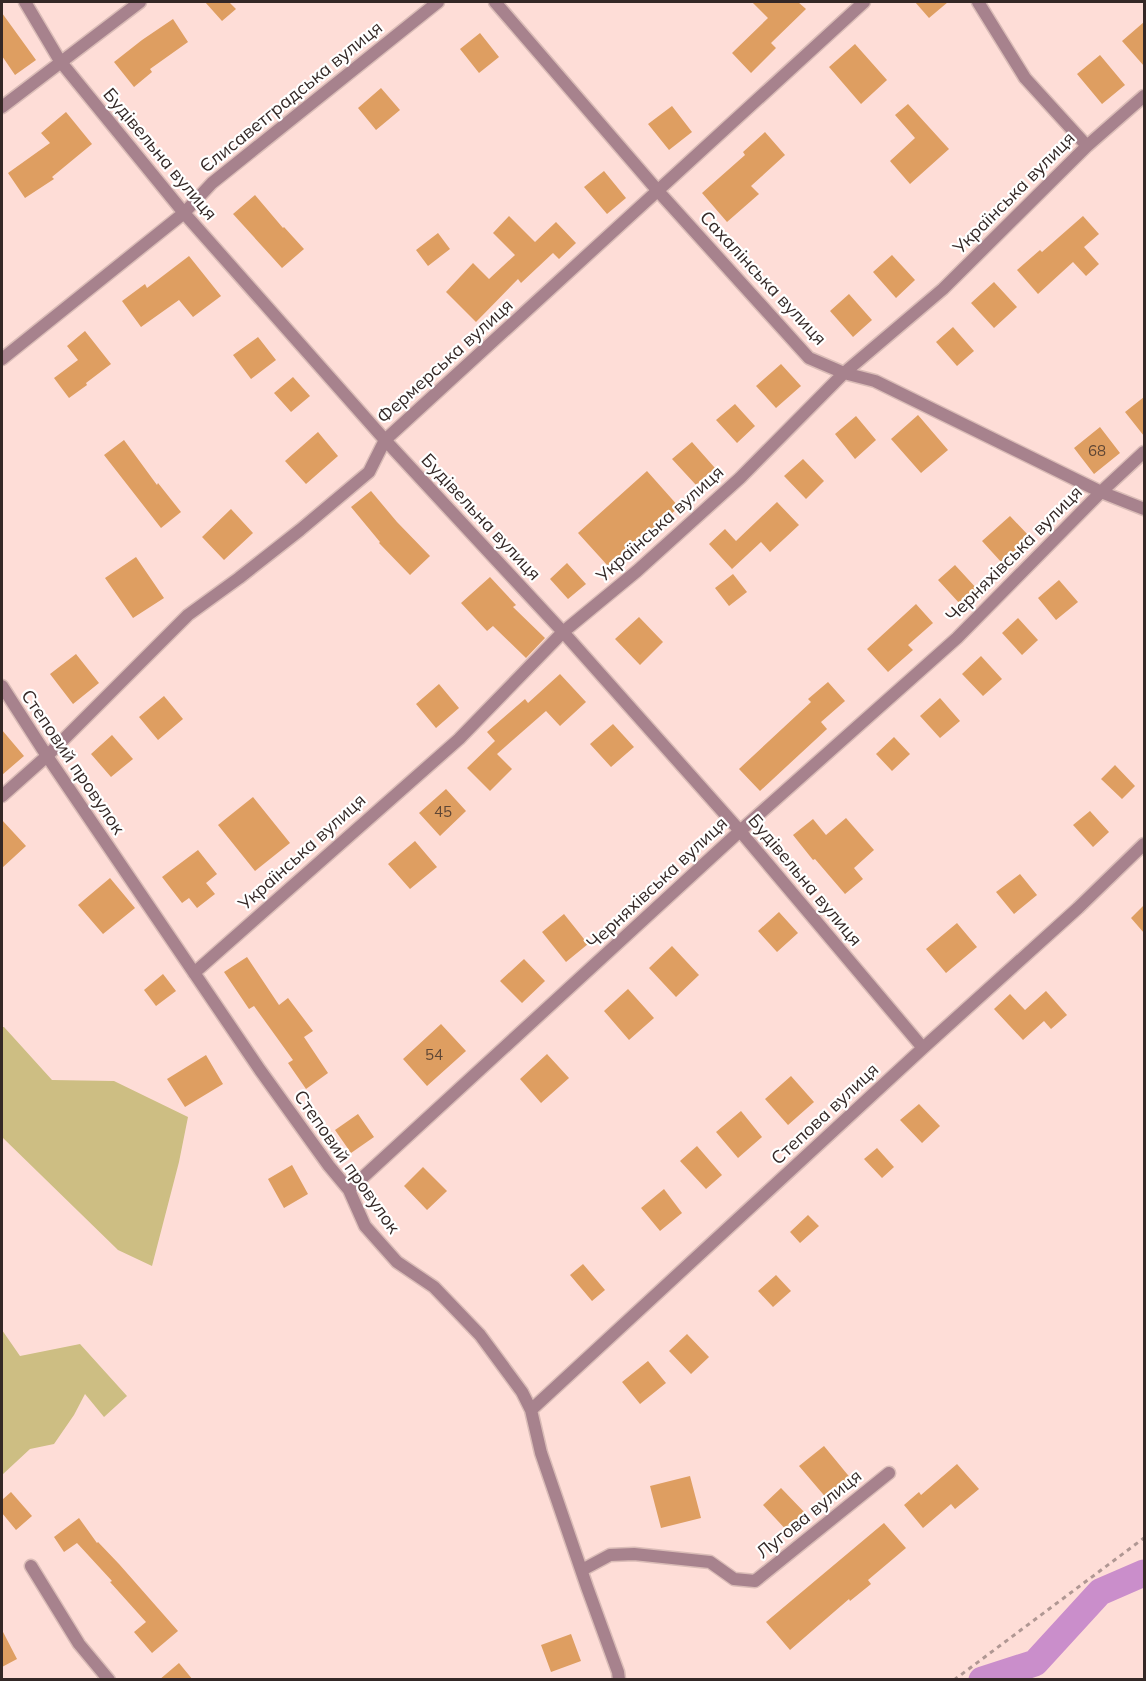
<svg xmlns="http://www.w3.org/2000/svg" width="1146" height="1681" font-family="Mulish,sans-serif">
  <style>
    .green { fill: #cdbe83 }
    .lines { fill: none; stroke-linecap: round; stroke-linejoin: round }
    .river { stroke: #ca8ecb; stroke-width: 27 }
    .building { fill: #de9e61 }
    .street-casing { stroke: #dabcb7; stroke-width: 15 }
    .path { stroke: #b09793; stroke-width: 3; stroke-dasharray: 4.5 4.5; stroke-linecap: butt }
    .street { stroke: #a7828d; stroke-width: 12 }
    .labels { text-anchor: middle; stroke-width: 4.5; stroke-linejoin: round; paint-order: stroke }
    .number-label { font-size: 15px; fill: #5e4635 }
    .street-label { font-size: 18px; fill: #342826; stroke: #fff }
  </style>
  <rect width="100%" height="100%" fill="#feddd7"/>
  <!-- green -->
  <path class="green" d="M 2,1027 L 4,1027 L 52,1080 L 114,1081 L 188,1117 L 179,1162 L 152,1266 L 118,1250 L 2,1137 Z
    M 2,1330 L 20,1356 L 80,1344 L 127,1396 L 104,1417 L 85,1394 L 74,1415 L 54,1444 L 30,1449 L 2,1475 Z"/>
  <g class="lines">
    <!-- river -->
    <path class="river" d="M 982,1680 L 1035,1663 L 1100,1592 L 1144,1573"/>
  </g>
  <!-- building -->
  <path class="building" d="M 205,2 L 229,2 L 236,9 L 222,21 Z
    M 752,2 L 798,2 L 806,9 L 771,43 L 776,48 L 751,73 L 732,53 L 768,18 Z
    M 915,2 L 948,2 L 929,18 Z
    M 2,13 L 36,60 L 15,75 L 2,56 Z
    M 173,19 L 188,42 L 150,69 L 152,72 L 134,87 L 114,62 L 142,40 Z
    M 1144,22 L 1144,66 L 1122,41 Z
    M 480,33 L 499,57 L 479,73 L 460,49 Z
    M 855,44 L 887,80 L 861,104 L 829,67 Z
    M 1100,55 L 1125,85 L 1102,104 L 1077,74 Z
    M 381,88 L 400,110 L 376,130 L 358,108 Z
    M 908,104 L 949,149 L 910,184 L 890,161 L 915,138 L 895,115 Z
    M 672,106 L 692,132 L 669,150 L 648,124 Z
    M 66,112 L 92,144 L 52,177 L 54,179 L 25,198 L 8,173 L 50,143 L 41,133 Z
    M 765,132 L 785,155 L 751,186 L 759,194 L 727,222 L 702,193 L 745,155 L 743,152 Z
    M 604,171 L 626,198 L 607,214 L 584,187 Z
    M 255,195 L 283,228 L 284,227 L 304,249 L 282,268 L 233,214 Z
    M 509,216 L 535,242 L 556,222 L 576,243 L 559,259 L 553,253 L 521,283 L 518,279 L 476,322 L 446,292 L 473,263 L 489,279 L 515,255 L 493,233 Z
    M 1083,216 L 1099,234 L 1084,247 L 1099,264 L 1086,276 L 1073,262 L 1038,294 L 1017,270 L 1040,250 L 1042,252 Z
    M 438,233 L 450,249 L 428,266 L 416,250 Z
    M 892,255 L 915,280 L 896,298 L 873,272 Z
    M 189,256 L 221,296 L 193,317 L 179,300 L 141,327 L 122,301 L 145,284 L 147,288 Z
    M 994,282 L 1017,307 L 994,328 L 971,303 Z
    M 849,294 L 872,320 L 853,337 L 830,311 Z
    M 953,327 L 974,351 L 957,366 L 936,342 Z
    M 85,331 L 111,364 L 86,383 L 87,385 L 69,398 L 54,378 L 78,360 L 67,346 Z
    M 258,337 L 276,360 L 251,379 L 233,355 Z
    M 781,364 L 801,386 L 776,408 L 756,386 Z
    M 293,377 L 310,396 L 291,412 L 274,393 Z
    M 1144,397 L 1144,436 L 1125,412 Z
    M 735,404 L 755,426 L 737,443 L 716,420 Z
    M 918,415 L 948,450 L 921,473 L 891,439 Z
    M 856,416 L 876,440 L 855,459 L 835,434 Z
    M 1100,427 L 1120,453 L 1094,474 L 1074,448 Z
    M 318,432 L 338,456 L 306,484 L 285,461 Z
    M 124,440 L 157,485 L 158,483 L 181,512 L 161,528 L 104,455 Z
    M 692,442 L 715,468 L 696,485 L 672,459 Z
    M 803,459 L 824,481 L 806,499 L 784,476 Z
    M 647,471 L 679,507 L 652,531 L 649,529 L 608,566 L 578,533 Z
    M 371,491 L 397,522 L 430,556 L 410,575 L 379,543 L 380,542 L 351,507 Z
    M 777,502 L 799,525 L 770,552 L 761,542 L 732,569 L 709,544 L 725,529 L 736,541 Z
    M 231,509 L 253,533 L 224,560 L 202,537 Z
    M 1010,516 L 1030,537 L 1002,563 L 982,541 Z
    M 136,557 L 164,598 L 133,618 L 105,578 Z
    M 567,563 L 586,584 L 568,599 L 550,579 Z
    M 955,565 L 978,590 L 961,605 L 938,580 Z
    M 733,574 L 747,592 L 729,606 L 715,588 Z
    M 490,577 L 516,605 L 513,607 L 545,638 L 526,658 L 493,626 L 487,631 L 461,603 Z
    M 1059,580 L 1078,602 L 1056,620 L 1038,598 Z
    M 916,604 L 933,623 L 908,645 L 913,650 L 888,672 L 867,649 Z
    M 639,617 L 663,642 L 640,665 L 615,639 Z
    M 1018,618 L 1038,640 L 1022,655 L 1002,633 Z
    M 76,654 L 99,683 L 73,704 L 50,674 Z
    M 981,656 L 1002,679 L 983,696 L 962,674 Z
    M 560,674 L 586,702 L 560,726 L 546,711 L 497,754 L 512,769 L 490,791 L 467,768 L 495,741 L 487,732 L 525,699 L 528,703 Z
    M 828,682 L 845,701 L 821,722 L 827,729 L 760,791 L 739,769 L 811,702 L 808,699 Z
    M 439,684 L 459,708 L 436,728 L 416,704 Z
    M 164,696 L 183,719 L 158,740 L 139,717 Z
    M 940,698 L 960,721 L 940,738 L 920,716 Z
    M 613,724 L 634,747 L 611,767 L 590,744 Z
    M 2,730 L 24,756 L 2,775 Z
    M 112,735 L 133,759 L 111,777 L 91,754 Z
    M 894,737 L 910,754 L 892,771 L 876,754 Z
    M 1115,765 L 1135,786 L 1122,799 L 1101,779 Z
    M 446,789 L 466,811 L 440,836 L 419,813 Z
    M 253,797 L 290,843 L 255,871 L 218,825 Z
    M 1090,811 L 1109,832 L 1093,847 L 1073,825 Z
    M 846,818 L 874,850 L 854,868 L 863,879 L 845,894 L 815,859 L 813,860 L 793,835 L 813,819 L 826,835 Z
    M 2,820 L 26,846 L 2,868 Z
    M 415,841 L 437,867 L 410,889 L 388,864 Z
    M 198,850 L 217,874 L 206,883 L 215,894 L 197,908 L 189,898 L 182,903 L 162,877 Z
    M 1020,874 L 1037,895 L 1014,914 L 996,892 Z
    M 110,878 L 135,908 L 103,934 L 78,905 Z
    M 1144,905 L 1144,933 L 1131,918 Z
    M 779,912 L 798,933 L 777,952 L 758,931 Z
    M 564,914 L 588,944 L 566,962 L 542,932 Z
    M 957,923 L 977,947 L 946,973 L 926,949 Z
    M 672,946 L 699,975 L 676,997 L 649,968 Z
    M 247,957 L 279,1005 L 288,998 L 313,1031 L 304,1037 L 328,1073 L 306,1089 L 288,1063 L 293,1060 L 254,1006 L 249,1009 L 224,972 Z
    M 524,959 L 545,981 L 522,1003 L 500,981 Z
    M 163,974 L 176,991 L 156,1006 L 144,990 Z
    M 628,989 L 654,1018 L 629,1040 L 604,1011 Z
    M 1046,991 L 1067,1015 L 1051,1029 L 1044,1021 L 1023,1040 L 994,1009 L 1010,994 L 1025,1010 Z
    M 441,1024 L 466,1051 L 427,1086 L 403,1059 Z
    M 547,1054 L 569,1078 L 541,1103 L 520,1079 Z
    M 206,1055 L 223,1084 L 185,1107 L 167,1079 Z
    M 791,1076 L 814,1102 L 788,1125 L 765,1099 Z
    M 919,1104 L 940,1126 L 922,1143 L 900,1120 Z
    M 741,1111 L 762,1137 L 738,1158 L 716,1132 Z
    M 358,1114 L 374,1137 L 351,1153 L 335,1130 Z
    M 697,1146 L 722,1175 L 706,1189 L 680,1161 Z
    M 877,1148 L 894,1167 L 882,1178 L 864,1159 Z
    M 292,1165 L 308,1194 L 284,1208 L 268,1179 Z
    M 423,1167 L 447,1191 L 427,1210 L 404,1186 Z
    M 664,1189 L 682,1213 L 660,1231 L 641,1208 Z
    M 808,1215 L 819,1226 L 800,1243 L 790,1232 Z
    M 583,1264 L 605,1290 L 592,1301 L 570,1275 Z
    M 776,1275 L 791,1291 L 773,1307 L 758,1291 Z
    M 687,1334 L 709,1357 L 691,1374 L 669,1351 Z
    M 648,1361 L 666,1383 L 640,1404 L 622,1382 Z
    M 824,1446 L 852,1480 L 828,1500 L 799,1466 Z
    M 957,1464 L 979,1489 L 955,1509 L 951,1504 L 923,1528 L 904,1505 L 919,1492 L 921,1495 Z
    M 690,1476 L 701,1518 L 661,1528 L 650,1486 Z
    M 781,1488 L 808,1516 L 790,1534 L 763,1505 Z
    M 11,1492 L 32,1516 L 16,1530 L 2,1513 L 2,1500 Z
    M 79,1518 L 97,1543 L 98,1542 L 119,1564 L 178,1631 L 152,1653 L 134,1632 L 146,1622 L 110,1582 L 112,1581 L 77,1543 L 64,1552 L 54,1537 Z
    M 884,1523 L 906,1548 L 868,1580 L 871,1584 L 850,1601 L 849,1599 L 790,1650 L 766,1622 Z
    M 2,1630 L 17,1659 L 2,1667 Z
    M 571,1634 L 581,1661 L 551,1672 L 541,1645 Z
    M 179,1663 L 193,1680 L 159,1680 Z"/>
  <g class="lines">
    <!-- street casing -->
    <g class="street-casing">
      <path id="street" d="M 25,2 L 60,61 L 184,213 L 385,440 L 563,632 L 740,831 L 923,1048
        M 495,2 L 658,191 L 809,358 L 844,373 L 875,381 L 1101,492 L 1144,509
        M 978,2 L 1025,78 L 1087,146
        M 2,107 L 140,2
        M 2,359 L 184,213 L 212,183 L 438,2
        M 2,686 L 47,756 L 260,1070 L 329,1166 L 349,1190 L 365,1226 L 397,1262 L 434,1287 L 480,1335 L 522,1392 L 531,1410 L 541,1453 L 587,1587 L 618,1672 L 619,1680
        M 2,796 L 47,756 L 188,615 L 239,578 L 300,530 L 369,472 L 385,440 L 864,2
        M 194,973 L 459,739 L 563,632 L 637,571 L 740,478 L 844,373 L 943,289 L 1087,146 L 1144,96
        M 349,1190 L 740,831 L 957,638 L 1101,492 L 1144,452
        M 531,1410 L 923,1048 L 1078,908 L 1144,844
        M 31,1566 L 79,1644 L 109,1680
        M 582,1570 L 610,1555 L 634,1554 L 710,1562 L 734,1579 L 755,1581 L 889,1473"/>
    </g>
    <!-- path -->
    <path class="path" d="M 954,1680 L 1144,1538"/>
    <!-- street -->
    <use href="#street" class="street"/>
  </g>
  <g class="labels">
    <!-- number labels -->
    <g class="number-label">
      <text x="1097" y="456">68</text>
      <text x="443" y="817">45</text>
      <text x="434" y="1060">54</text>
    </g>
    <!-- street labels -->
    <g class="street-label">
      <text transform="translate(291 97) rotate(-39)" y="6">Єлисаветградська вулиця</text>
      <text transform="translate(160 154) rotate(50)" y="6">Будівельна вулиця</text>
      <text transform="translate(1014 193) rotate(-45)" y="6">Українська вулиця</text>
      <text transform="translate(763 278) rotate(47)" y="6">Сахалінська вулиця</text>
      <text transform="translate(445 361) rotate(-42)" y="6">Фермерська вулиця</text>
      <text transform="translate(481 517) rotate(47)" y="6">Будівельна вулиця</text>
      <text transform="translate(660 524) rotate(-42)" y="6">Українська вулиця</text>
      <text transform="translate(1014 554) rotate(-45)" y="6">Черняхівська вулиця</text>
      <text transform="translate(73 762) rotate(56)" y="6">Степовий провулок</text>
      <text transform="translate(302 852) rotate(-42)" y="6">Українська вулиця</text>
      <text transform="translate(805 880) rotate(50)" y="6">Будівельна вулиця</text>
      <text transform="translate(657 883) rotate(-43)" y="6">Черняхівська вулиця</text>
      <text transform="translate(825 1114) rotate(-43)" y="6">Степова вулиця</text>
      <text transform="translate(347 1162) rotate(55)" y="6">Степовий провулок</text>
      <text transform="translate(809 1514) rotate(-39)" y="6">Лугова вулиця</text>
    </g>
  </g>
  <!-- border -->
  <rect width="1146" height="1681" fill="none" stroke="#342826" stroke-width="6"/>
</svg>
